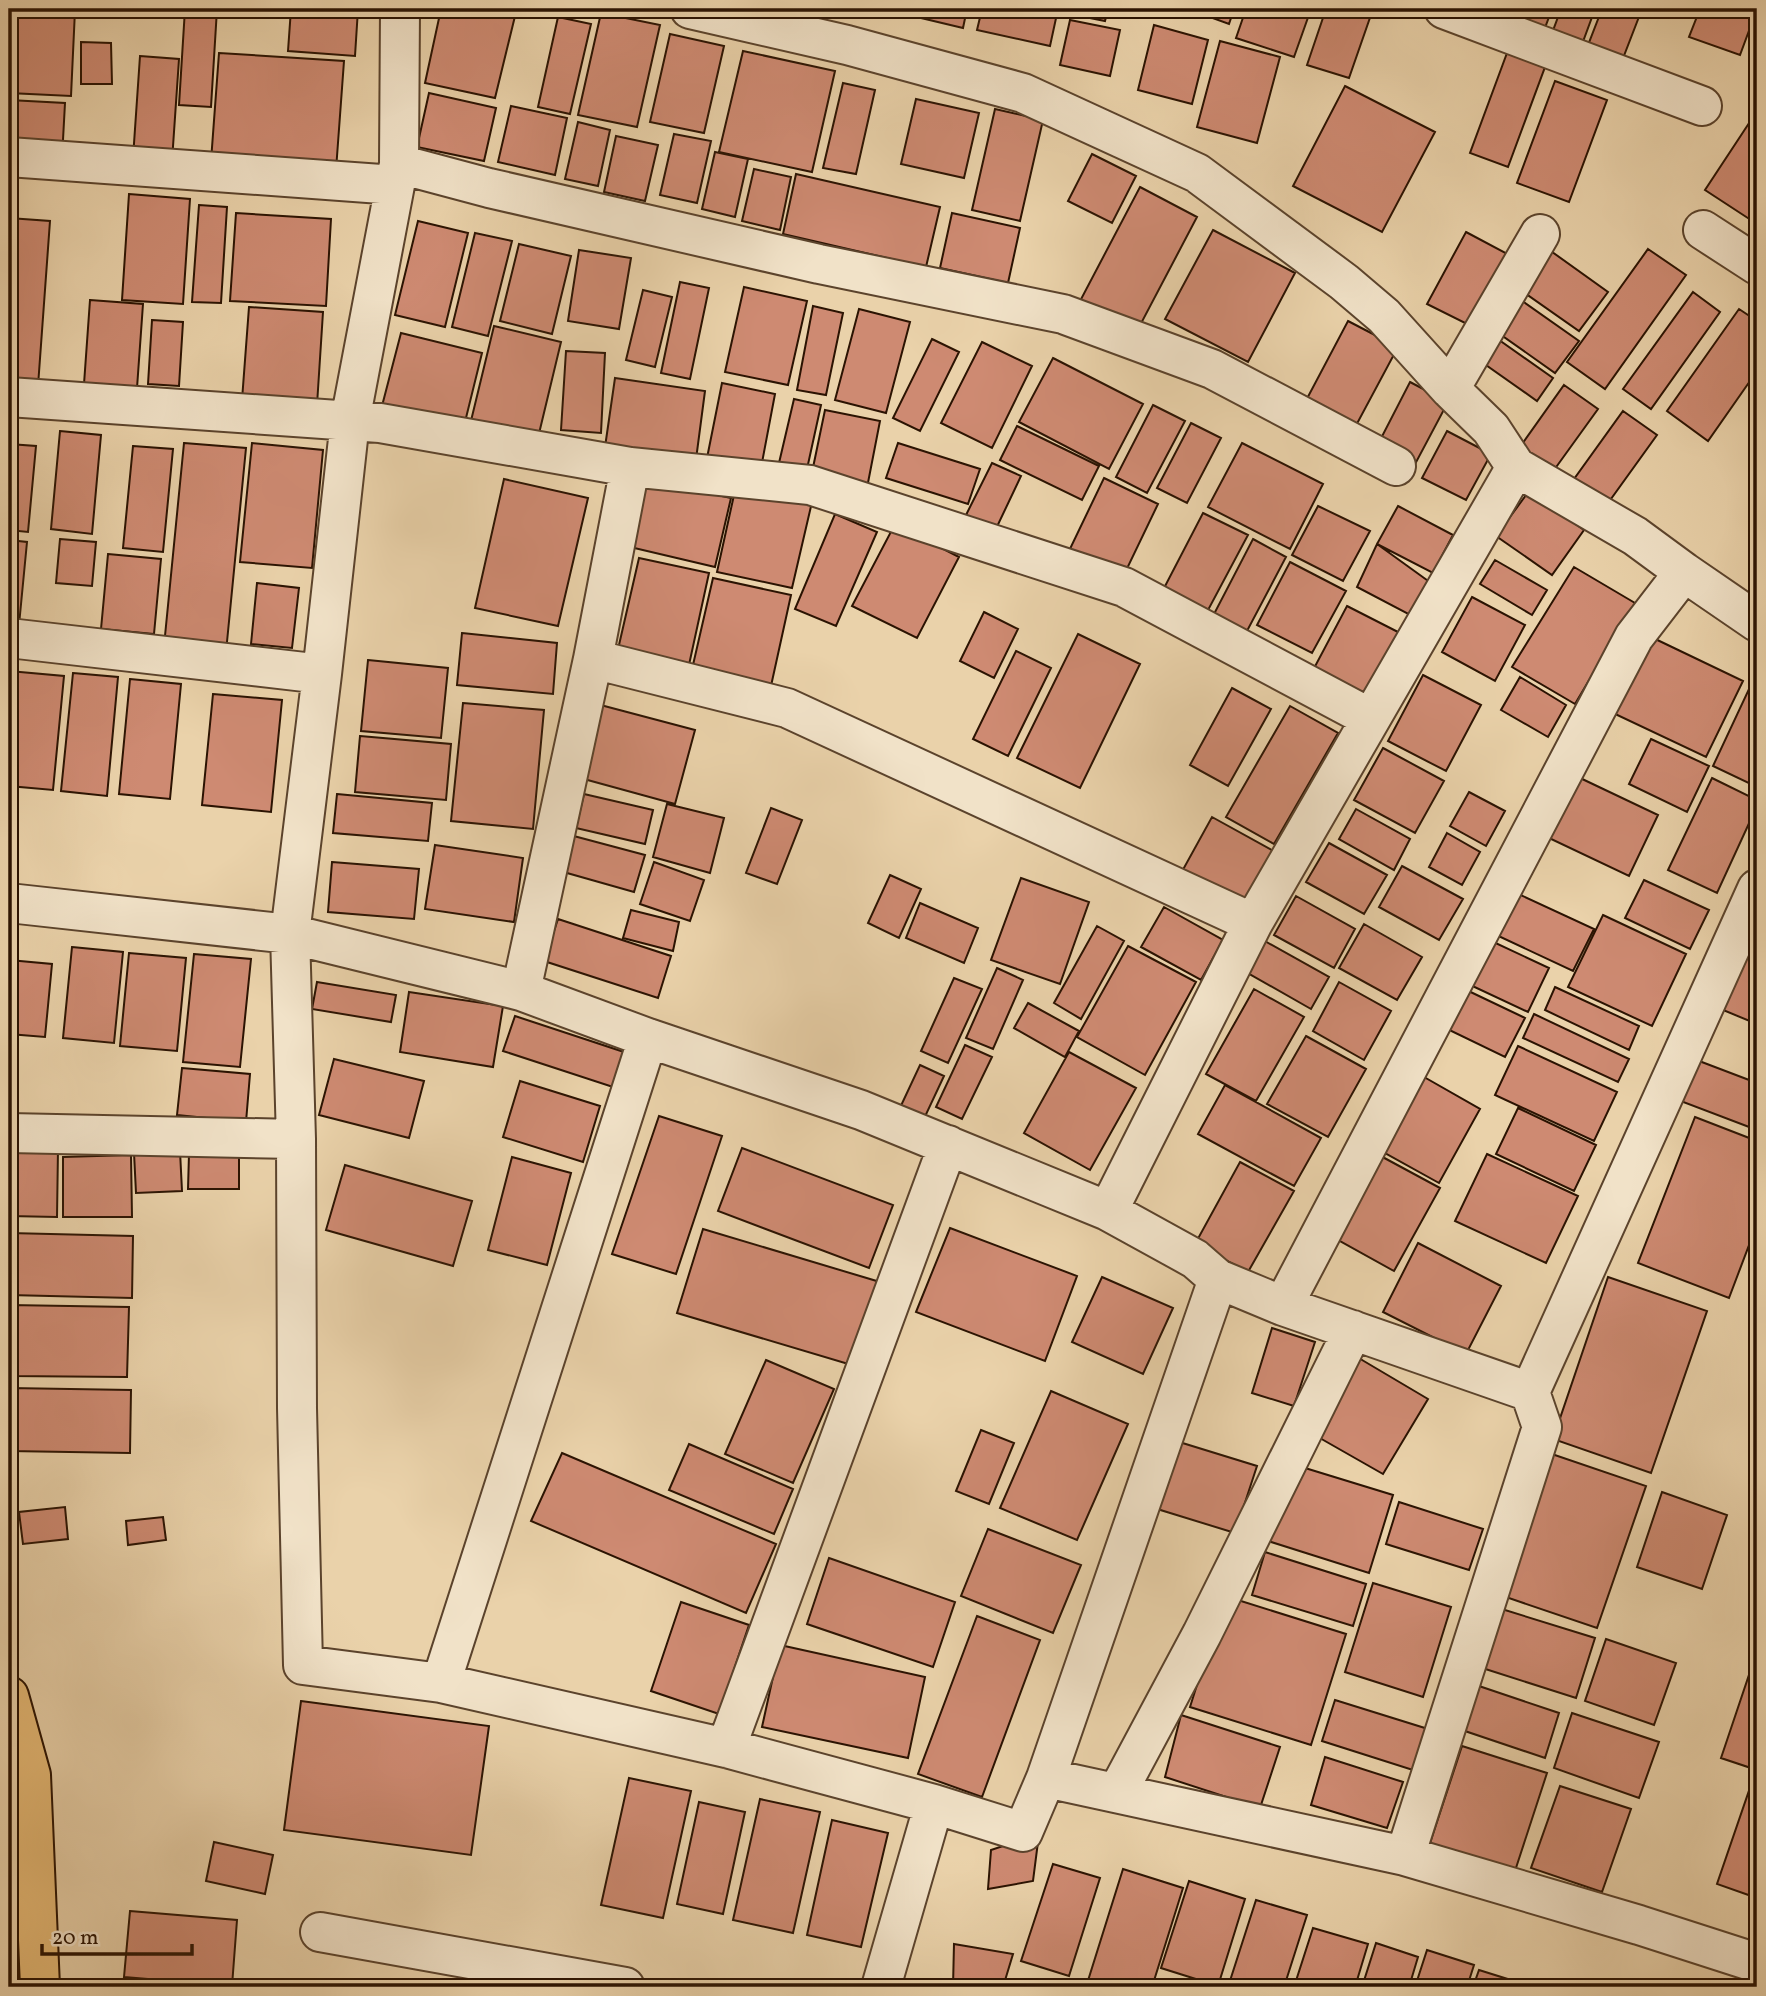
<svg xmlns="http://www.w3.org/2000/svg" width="1766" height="1996" font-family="Vollkorn,serif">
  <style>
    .building { fill: #ce8a72; stroke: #2b1302; stroke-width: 2 }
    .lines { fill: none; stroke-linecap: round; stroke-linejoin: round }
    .minor-casing { stroke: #5b432c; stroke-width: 42 }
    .major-casing { stroke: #2b1302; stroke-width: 42 }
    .minor { stroke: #f1e2c8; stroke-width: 38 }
    .major { stroke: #e5b975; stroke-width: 38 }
  </style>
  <rect width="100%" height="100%" fill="#ead2aa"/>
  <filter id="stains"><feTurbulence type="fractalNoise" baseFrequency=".00286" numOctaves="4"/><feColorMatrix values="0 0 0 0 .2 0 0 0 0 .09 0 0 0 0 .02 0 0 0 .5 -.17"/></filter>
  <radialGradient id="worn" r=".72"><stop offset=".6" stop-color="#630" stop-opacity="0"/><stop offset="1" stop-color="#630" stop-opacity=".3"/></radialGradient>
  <!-- building -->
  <path class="building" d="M 9,9 L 75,10 L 71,96 L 9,93 Z
    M 185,9 L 217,9 L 211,107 L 179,105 Z
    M 291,9 L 358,9 L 355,56 L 288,51 Z
    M 441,9 L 501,9 L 516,12 L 495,98 L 425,83 Z
    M 924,9 L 967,9 L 963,28 L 921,18 Z
    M 982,9 L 1058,9 L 1050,46 L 977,30 Z
    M 1066,9 L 1108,9 L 1105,21 L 1065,13 Z
    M 1188,9 L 1234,9 L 1229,24 Z
    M 1246,9 L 1311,9 L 1294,57 L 1236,38 Z
    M 1326,9 L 1373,9 L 1349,78 L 1307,65 Z
    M 1496,9 L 1552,9 L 1543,33 Z
    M 1561,9 L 1595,9 L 1581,47 L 1551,36 Z
    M 1602,9 L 1642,9 L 1620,66 L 1585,53 Z
    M 1700,9 L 1757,9 L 1740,55 L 1689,37 Z
    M 601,13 L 660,25 L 637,127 L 578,115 Z
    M 558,17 L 591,24 L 570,114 L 538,107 Z
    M 1070,20 L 1120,30 L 1110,76 L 1060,65 Z
    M 1154,25 L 1208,40 L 1192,104 L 1138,90 Z
    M 670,34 L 724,46 L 704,133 L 650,122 Z
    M 1220,41 L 1280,57 L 1257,143 L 1197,127 Z
    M 81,42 L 111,43 L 112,84 L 81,84 Z
    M 743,51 L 835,71 L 812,172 L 719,152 Z
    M 219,53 L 344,61 L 336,170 L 211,161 Z
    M 1507,53 L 1545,67 L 1508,167 L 1470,153 Z
    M 140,56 L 179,59 L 172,161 L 133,158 Z
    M 1555,81 L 1607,100 L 1569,202 L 1517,183 Z
    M 843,83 L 875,90 L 856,174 L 823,168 Z
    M 1345,86 L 1435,132 L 1382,232 L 1293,186 Z
    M 429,93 L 496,108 L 484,161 L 417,147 Z
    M 916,99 L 979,113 L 964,178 L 901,164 Z
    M 9,100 L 65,103 L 62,158 L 9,154 Z
    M 511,106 L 567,118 L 555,175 L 498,162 Z
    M 995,109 L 1043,120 L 1020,221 L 972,210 Z
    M 1757,111 L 1757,224 L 1705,190 Z
    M 578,122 L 610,130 L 598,186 L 565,179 Z
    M 674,134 L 711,141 L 697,203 L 660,195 Z
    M 616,136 L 658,145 L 645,201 L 604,192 Z
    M 715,152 L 748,159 L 735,217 L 702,209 Z
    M 1092,154 L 1136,176 L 1112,223 L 1068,201 Z
    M 754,169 L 791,177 L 780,230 L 742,221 Z
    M 796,174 L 940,207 L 926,267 L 783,234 Z
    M 1140,187 L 1197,217 L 1136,333 L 1079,303 Z
    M 129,194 L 190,199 L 183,304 L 122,300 Z
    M 199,205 L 227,207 L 221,303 L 192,302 Z
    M 236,213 L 331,219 L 326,306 L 230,301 Z
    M 952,213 L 1020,228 L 1008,283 L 940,268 Z
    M 9,218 L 50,221 L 38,386 L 9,384 Z
    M 418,221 L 468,233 L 445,327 L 395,315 Z
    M 1213,230 L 1295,273 L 1248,362 L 1165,319 Z
    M 1466,232 L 1513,257 L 1475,328 L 1427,304 Z
    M 475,233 L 512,241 L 488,336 L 452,327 Z
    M 519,244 L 571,256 L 552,334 L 500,321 Z
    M 1548,249 L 1608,292 L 1579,331 L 1519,289 Z
    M 1648,249 L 1686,275 L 1605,389 L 1567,362 Z
    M 579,250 L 631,258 L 619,329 L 568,321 Z
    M 680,282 L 709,288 L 690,379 L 661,373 Z
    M 744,287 L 807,301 L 788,385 L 725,372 Z
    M 643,290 L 672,297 L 655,367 L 626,360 Z
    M 1693,292 L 1720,312 L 1651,409 L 1623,389 Z
    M 1511,293 L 1579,341 L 1555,373 L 1487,325 Z
    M 90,300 L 143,304 L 137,388 L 84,384 Z
    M 813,306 L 843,313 L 826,395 L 797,390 Z
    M 249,307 L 323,312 L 317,405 L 242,400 Z
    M 859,309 L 910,322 L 886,413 L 835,400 Z
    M 1739,309 L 1757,321 L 1757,371 L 1708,441 L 1667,411 Z
    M 152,320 L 183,322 L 179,386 L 148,384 Z
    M 1348,321 L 1398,347 L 1352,433 L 1302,408 Z
    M 494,326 L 561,342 L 536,446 L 469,429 Z
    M 401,333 L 482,353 L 464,426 L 382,406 Z
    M 1492,335 L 1553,378 L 1537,401 L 1476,358 Z
    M 932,339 L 959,352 L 920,431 L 893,418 Z
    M 982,342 L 1032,366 L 992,448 L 941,423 Z
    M 566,351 L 605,353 L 601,433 L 561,430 Z
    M 1053,358 L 1143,404 L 1109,469 L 1019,422 Z
    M 615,378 L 705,391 L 695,467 L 604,454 Z
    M 1410,382 L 1448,402 L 1413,468 L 1376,448 Z
    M 722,383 L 775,394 L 761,468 L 707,458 Z
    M 1564,385 L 1598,409 L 1549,477 L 1515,454 Z
    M 794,399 L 821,405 L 807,469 L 779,463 Z
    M 1153,405 L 1185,421 L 1147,493 L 1116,477 Z
    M 825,410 L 880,421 L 866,493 L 810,482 Z
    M 1623,411 L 1657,435 L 1603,510 L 1569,486 Z
    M 1191,423 L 1221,438 L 1187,503 L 1157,488 Z
    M 1017,426 L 1099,466 L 1082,500 L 1000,460 Z
    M 60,431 L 101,435 L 92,534 L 51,529 Z
    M 1447,431 L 1491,454 L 1466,500 L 1422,478 Z
    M 184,443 L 246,448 L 226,652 L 164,646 Z
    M 252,443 L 323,450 L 312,568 L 240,562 Z
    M 898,443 L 980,469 L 968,504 L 886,478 Z
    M 1242,443 L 1323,484 L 1290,549 L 1208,507 Z
    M 9,444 L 36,446 L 28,532 L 9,530 Z
    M 133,446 L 173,449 L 163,552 L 123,548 Z
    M 992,463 L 1021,476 L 994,533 L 964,519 Z
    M 1104,478 L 1158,504 L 1122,579 L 1068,553 Z
    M 504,479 L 588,498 L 558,626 L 475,608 Z
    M 644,479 L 731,498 L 715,567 L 630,547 Z
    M 736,486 L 812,502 L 792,588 L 717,572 Z
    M 1529,491 L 1584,530 L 1552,575 L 1496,536 Z
    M 1318,506 L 1370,531 L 1343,581 L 1292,555 Z
    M 1398,506 L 1453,535 L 1433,573 L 1377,544 Z
    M 1203,513 L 1248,535 L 1207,612 L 1163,590 Z
    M 835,514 L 877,532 L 836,626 L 795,609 Z
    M 895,524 L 959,557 L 917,638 L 852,606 Z
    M 60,539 L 96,542 L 92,586 L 56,583 Z
    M 1253,539 L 1286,557 L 1247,631 L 1214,614 Z
    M 9,540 L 27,542 L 19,625 L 9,624 Z
    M 1377,544 L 1431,583 L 1414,617 L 1357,587 Z
    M 108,554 L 161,559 L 154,634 L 101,629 Z
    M 639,558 L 709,573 L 687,674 L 616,658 Z
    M 1495,560 L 1547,590 L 1532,615 L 1480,584 Z
    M 1290,562 L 1346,591 L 1312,653 L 1257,625 Z
    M 1574,567 L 1635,603 L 1575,704 L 1512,667 Z
    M 713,578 L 791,595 L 769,695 L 690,678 Z
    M 257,583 L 299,588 L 292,648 L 251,644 Z
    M 1472,597 L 1525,625 L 1495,681 L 1442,652 Z
    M 1347,606 L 1400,633 L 1365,700 L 1312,672 Z
    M 984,612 L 1018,629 L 994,678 L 960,661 Z
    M 462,633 L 557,643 L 553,694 L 457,685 Z
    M 1078,634 L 1140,664 L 1080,788 L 1017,758 Z
    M 1649,636 L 1743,681 L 1706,757 L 1613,713 Z
    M 1016,651 L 1051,668 L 1008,756 L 973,739 Z
    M 368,660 L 448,668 L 441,738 L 361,731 Z
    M 9,671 L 64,676 L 53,790 L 9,786 Z
    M 73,673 L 118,677 L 107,796 L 61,791 Z
    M 1423,675 L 1481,705 L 1446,771 L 1388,741 Z
    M 1520,677 L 1566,705 L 1548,737 L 1501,710 Z
    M 130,679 L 181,684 L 170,799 L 119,794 Z
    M 1232,688 L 1271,709 L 1228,786 L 1190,765 Z
    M 1749,689 L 1757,693 L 1757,787 L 1713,766 Z
    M 213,694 L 282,700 L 271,812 L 202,805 Z
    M 463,703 L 544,710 L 533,829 L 451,821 Z
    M 593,703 L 695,730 L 675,804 L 573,776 Z
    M 1290,706 L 1338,733 L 1274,844 L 1226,817 Z
    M 360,736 L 451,744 L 446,800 L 355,792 Z
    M 1651,739 L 1709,766 L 1687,812 L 1629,784 Z
    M 1383,748 L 1444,781 L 1415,833 L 1354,800 Z
    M 1578,777 L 1658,815 L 1629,876 L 1549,838 Z
    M 1712,778 L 1757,800 L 1757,806 L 1717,893 L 1668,870 Z
    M 1469,792 L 1505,811 L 1486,846 L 1450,826 Z
    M 337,794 L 432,803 L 428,841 L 333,833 Z
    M 584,794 L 653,810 L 645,844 L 576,828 Z
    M 667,804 L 724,818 L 710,873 L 653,857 Z
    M 771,808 L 802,820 L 777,884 L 746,873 Z
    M 1356,809 L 1410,839 L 1394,870 L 1339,839 Z
    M 1212,817 L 1277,853 L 1245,911 L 1180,875 Z
    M 1447,833 L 1480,852 L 1462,885 L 1429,867 Z
    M 570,835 L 645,855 L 634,892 L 560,871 Z
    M 1329,843 L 1387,875 L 1364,914 L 1306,882 Z
    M 435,845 L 523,858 L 514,922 L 425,909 Z
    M 332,862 L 419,869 L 414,919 L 328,912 Z
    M 654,862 L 704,880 L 690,921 L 640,904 Z
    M 1402,866 L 1463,899 L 1439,940 L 1379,907 Z
    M 890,875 L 921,889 L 899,938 L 868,923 Z
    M 1021,878 L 1089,902 L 1060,984 L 991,960 Z
    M 1644,880 L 1709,910 L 1690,949 L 1625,918 Z
    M 1512,891 L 1594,929 L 1573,971 L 1492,933 Z
    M 1296,896 L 1355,929 L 1334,968 L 1274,935 Z
    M 920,903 L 978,928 L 964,963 L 906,938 Z
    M 1164,907 L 1223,940 L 1201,980 L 1141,947 Z
    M 631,910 L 679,922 L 673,951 L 623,938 Z
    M 1603,915 L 1686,954 L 1652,1026 L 1568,987 Z
    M 558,919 L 671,956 L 658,998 L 544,961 Z
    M 1364,924 L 1422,957 L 1397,1000 L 1339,968 Z
    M 1097,926 L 1124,941 L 1081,1019 L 1054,1003 Z
    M 1751,937 L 1757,939 L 1757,1024 L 1723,1010 Z
    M 1487,939 L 1549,968 L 1528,1012 L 1466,983 Z
    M 1263,940 L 1329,977 L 1311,1009 L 1246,972 Z
    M 1128,946 L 1196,982 L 1145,1075 L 1077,1037 Z
    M 72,947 L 123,952 L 114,1043 L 63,1038 Z
    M 129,953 L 186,958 L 177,1051 L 120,1046 Z
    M 194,954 L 251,959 L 240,1067 L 183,1062 Z
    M 9,960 L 52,964 L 45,1037 L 9,1034 Z
    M 997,968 L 1023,980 L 993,1049 L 966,1038 Z
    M 954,978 L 982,989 L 948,1063 L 921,1051 Z
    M 317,982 L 396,995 L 391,1022 L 312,1009 Z
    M 1339,982 L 1391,1011 L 1364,1060 L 1313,1031 Z
    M 1458,986 L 1525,1018 L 1505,1057 L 1439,1025 Z
    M 1555,987 L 1639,1026 L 1629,1050 L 1545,1010 Z
    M 1254,989 L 1304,1017 L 1256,1101 L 1206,1074 Z
    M 409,992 L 503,1006 L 493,1067 L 400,1052 Z
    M 1028,1003 L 1079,1031 L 1065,1057 L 1014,1028 Z
    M 1534,1014 L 1629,1059 L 1618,1082 L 1523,1038 Z
    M 515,1016 L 627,1053 L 616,1088 L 503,1051 Z
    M 1306,1036 L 1366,1069 L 1328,1137 L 1267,1104 Z
    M 965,1045 L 992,1057 L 962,1119 L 936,1107 Z
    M 1518,1046 L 1617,1092 L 1594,1141 L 1495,1095 Z
    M 1069,1052 L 1136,1088 L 1090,1170 L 1024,1133 Z
    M 1686,1056 L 1757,1083 L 1757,1130 L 1670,1097 Z
    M 334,1059 L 424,1081 L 409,1138 L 319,1115 Z
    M 920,1065 L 944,1076 L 922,1123 L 898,1112 Z
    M 182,1068 L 250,1074 L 246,1122 L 177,1115 Z
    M 1417,1073 L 1480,1109 L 1439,1183 L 1376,1148 Z
    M 520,1081 L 600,1106 L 583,1162 L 503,1137 Z
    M 1225,1085 L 1321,1138 L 1294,1186 L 1198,1134 Z
    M 1518,1108 L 1596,1145 L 1574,1191 L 1496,1154 Z
    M 659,1116 L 722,1136 L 676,1274 L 612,1254 Z
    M 1695,1117 L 1757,1141 L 1757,1224 L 1729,1298 L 1638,1263 Z
    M 9,1148 L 58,1149 L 57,1217 L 9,1216 Z
    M 742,1148 L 893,1205 L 869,1268 L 718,1211 Z
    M 180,1151 L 182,1191 L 136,1193 L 134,1153 Z
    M 189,1154 L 239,1154 L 239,1189 L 188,1189 Z
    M 1377,1154 L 1440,1188 L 1394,1271 L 1331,1236 Z
    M 1487,1154 L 1578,1196 L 1546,1263 L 1455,1221 Z
    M 131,1155 L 132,1217 L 63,1217 L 63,1157 Z
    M 512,1157 L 571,1173 L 547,1265 L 488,1250 Z
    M 1240,1162 L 1294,1191 L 1248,1272 L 1195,1244 Z
    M 345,1165 L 472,1201 L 453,1266 L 326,1230 Z
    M 950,1228 L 1077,1276 L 1045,1361 L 916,1312 Z
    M 703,1229 L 880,1282 L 855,1366 L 677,1313 Z
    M 9,1233 L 133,1236 L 132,1298 L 9,1295 Z
    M 1418,1243 L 1501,1286 L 1466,1354 L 1383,1312 Z
    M 1102,1277 L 1173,1308 L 1143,1374 L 1072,1342 Z
    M 1608,1277 L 1707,1311 L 1651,1473 L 1553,1439 Z
    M 9,1305 L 129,1307 L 127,1377 L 9,1376 Z
    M 1272,1328 L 1315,1342 L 1294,1406 L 1252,1393 Z
    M 1357,1357 L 1428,1399 L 1383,1474 L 1311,1433 Z
    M 766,1360 L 834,1389 L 793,1483 L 725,1454 Z
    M 9,1388 L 131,1390 L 130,1453 L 9,1451 Z
    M 1051,1391 L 1128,1424 L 1077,1540 L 1000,1508 Z
    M 981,1430 L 1014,1443 L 989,1504 L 956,1491 Z
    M 1176,1441 L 1257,1466 L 1235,1533 L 1154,1508 Z
    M 689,1444 L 793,1489 L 774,1534 L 669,1490 Z
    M 1543,1451 L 1646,1486 L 1597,1628 L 1494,1593 Z
    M 562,1453 L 776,1544 L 746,1613 L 531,1521 Z
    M 1292,1464 L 1393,1495 L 1369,1573 L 1268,1541 Z
    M 1662,1492 L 1727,1515 L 1702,1589 L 1637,1567 Z
    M 1399,1502 L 1483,1529 L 1469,1570 L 1386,1544 Z
    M 65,1507 L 68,1539 L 23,1544 L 19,1512 Z
    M 163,1517 L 166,1540 L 128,1545 L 126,1521 Z
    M 988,1529 L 1081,1565 L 1053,1633 L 961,1596 Z
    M 1265,1552 L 1366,1584 L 1353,1626 L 1252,1595 Z
    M 829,1558 L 955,1602 L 933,1667 L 807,1624 Z
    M 1373,1583 L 1451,1607 L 1423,1697 L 1345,1672 Z
    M 1225,1596 L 1346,1634 L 1311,1745 L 1190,1707 Z
    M 681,1602 L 749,1625 L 719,1714 L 651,1691 Z
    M 1492,1606 L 1595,1638 L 1576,1698 L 1473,1665 Z
    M 977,1616 L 1040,1640 L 982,1797 L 918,1774 Z
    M 1606,1639 L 1676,1663 L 1654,1725 L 1585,1701 Z
    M 780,1645 L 925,1677 L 908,1758 L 762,1727 Z
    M 1753,1663 L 1757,1664 L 1757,1770 L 1721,1758 Z
    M 1473,1684 L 1559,1713 L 1545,1758 L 1459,1729 Z
    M 1335,1700 L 1428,1729 L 1416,1771 L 1322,1741 Z
    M 301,1701 L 489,1726 L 471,1855 L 284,1830 Z
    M 1572,1713 L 1659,1742 L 1639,1798 L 1554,1768 Z
    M 1181,1715 L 1280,1747 L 1260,1808 L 1165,1777 Z
    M 1462,1746 L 1547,1773 L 1514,1874 L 1429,1846 Z
    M 1325,1757 L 1403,1782 L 1387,1828 L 1311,1805 Z
    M 1754,1776 L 1757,1777 L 1757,1898 L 1717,1884 Z
    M 629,1778 L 691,1791 L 663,1918 L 601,1905 Z
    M 1560,1786 L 1631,1809 L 1602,1892 L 1531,1868 Z
    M 760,1799 L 820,1812 L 793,1933 L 733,1920 Z
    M 699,1802 L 745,1812 L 723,1914 L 677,1904 Z
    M 832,1820 L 888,1833 L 861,1947 L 807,1935 Z
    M 1039,1834 L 1033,1881 L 988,1889 L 991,1850 Z
    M 214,1842 L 273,1855 L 265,1894 L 206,1881 Z
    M 1053,1864 L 1100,1878 L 1069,1976 L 1021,1961 Z
    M 1123,1869 L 1183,1888 L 1152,1987 L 1086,1987 Z
    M 1189,1881 L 1245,1899 L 1218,1986 L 1161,1968 Z
    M 1256,1900 L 1307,1915 L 1284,1987 L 1228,1987 Z
    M 130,1911 L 237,1920 L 232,1986 L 124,1977 Z
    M 1313,1928 L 1368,1944 L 1355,1987 L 1294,1987 Z
    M 1376,1943 L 1418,1957 L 1409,1987 L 1362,1987 Z
    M 954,1944 L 1013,1954 L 1003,1987 L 953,1987 Z
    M 1427,1950 L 1474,1965 L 1467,1987 L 1415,1987 Z
    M 1479,1970 L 1514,1981 L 1512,1987 L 1473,1987 Z"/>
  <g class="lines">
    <!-- minor casing -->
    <g class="minor-casing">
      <path id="minor" d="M 400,9 L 399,164 L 350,421 L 322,674 L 290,934 L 296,1139 L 297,1408 L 303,1665 L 441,1683 L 726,1748 L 934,1804
        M 690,9 L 847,45 L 1023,93 L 1197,173 L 1344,282 L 1384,316 L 1450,389 L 1491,429 L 1516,467 L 1635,536 L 1684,572 L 1757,622
        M 1444,9 L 1702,106
        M 9,157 L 395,185
        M 399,164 L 489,188 L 819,264 L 1063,314 L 1212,369 L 1396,466
        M 1703,230 L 1757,265
        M 1450,389 L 1540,234
        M 9,397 L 380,423 L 630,467 L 810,485 L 1124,587 L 1370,718
        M 9,638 L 322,674
        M 593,659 L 630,467
        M 9,903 L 290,934 L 521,991 L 648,1038 L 861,1110 L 1108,1211 L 1195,1259 L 1218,1279 L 1283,1306 L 1530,1392
        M 521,991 L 593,659 L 787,708 L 1253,923
        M 9,1133 L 296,1139
        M 1108,1211 L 1253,923 L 1516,467
        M 1283,1306 L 1634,637 L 1684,572
        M 441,1683 L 648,1038
        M 726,1748 L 948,1145
        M 1046,1778 L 1405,1856 L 1639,1925 L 1757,1963
        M 1117,1793 L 1202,1634 L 1353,1330
        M 1405,1856 L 1542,1427 L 1530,1392 L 1757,889
        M 320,1932 L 625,1987
        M 881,1987 L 934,1804 L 1023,1832 L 1046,1778 L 1218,1279"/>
    </g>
    <!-- major casing -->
    <g class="major-casing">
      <path id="major" d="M 9,1696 L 31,1775 L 40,1987"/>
    </g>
    <!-- minor -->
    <use href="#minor" class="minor"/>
    <!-- major -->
    <use href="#major" class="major"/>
  </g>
  <!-- margin -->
  <rect width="1766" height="1996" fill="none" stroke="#ead2aa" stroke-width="35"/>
  <rect x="10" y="10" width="1745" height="1975" fill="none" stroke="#2b1302" stroke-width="3.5"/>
  <rect x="18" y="18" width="1731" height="1961" fill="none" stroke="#2b1302" stroke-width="2"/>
  <!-- scale -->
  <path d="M42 1944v10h150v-10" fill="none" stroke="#2b1302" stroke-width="3.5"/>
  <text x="52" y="1944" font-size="21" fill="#2b1302" stroke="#f1e2c8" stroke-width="5" paint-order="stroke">20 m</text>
  <rect width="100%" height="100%" filter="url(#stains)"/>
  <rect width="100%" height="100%" fill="url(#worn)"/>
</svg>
